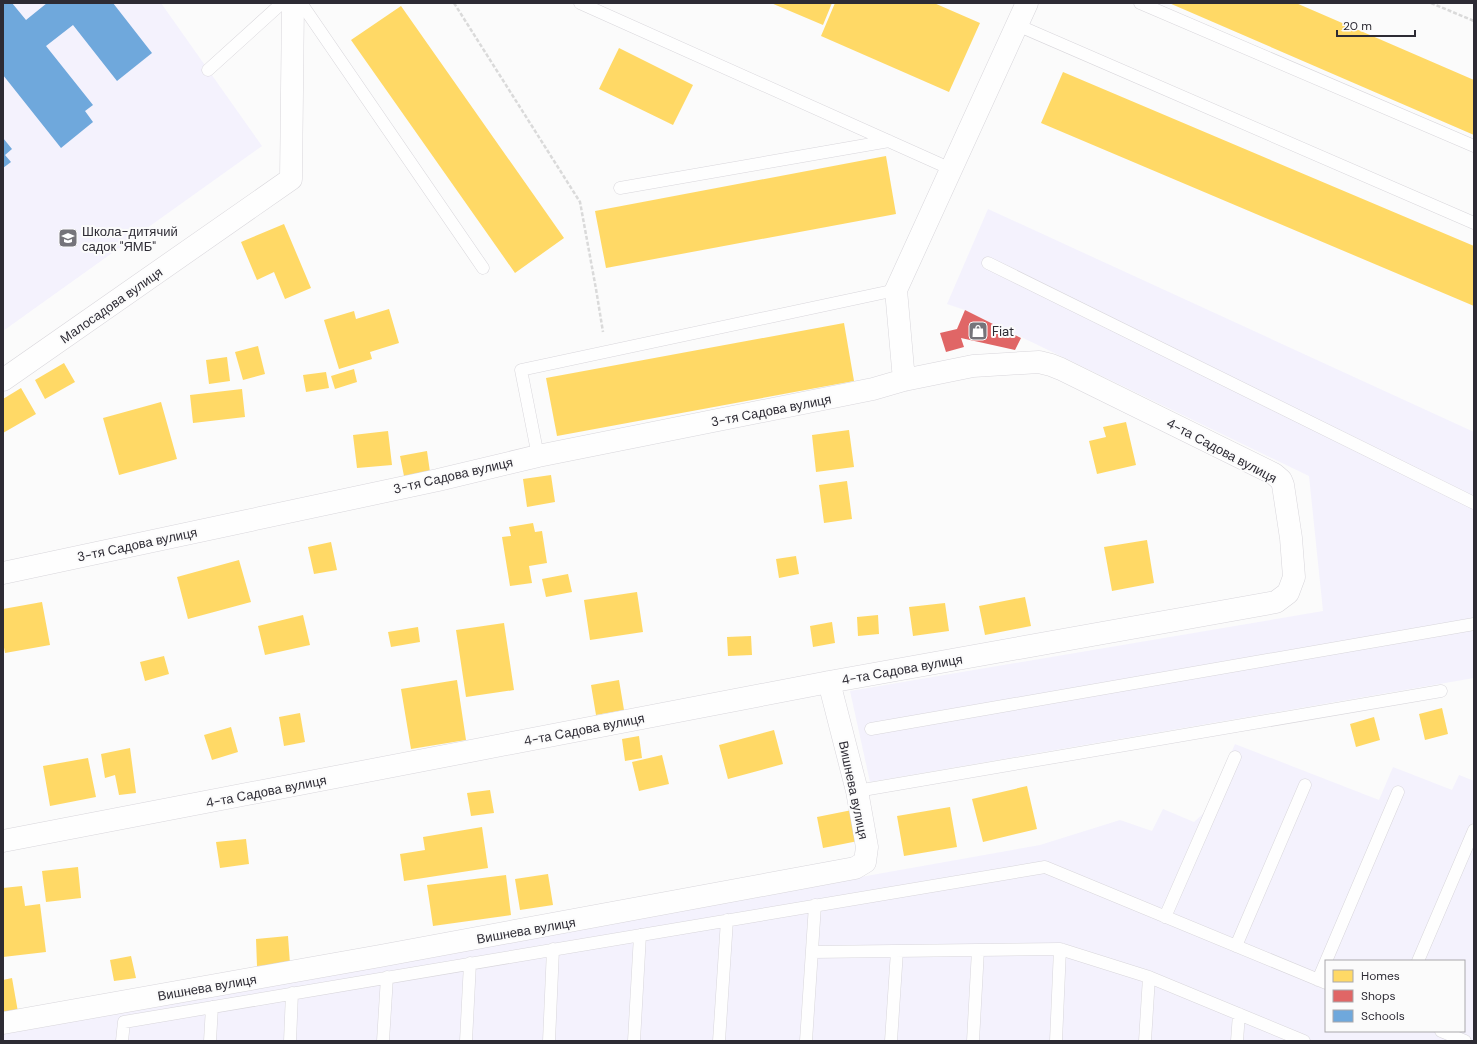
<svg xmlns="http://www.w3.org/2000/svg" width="1477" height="1044" font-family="'DM Sans',sans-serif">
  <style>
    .built { fill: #f4f2fd; fill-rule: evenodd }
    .homes { fill: #ffd966 }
    .shops { fill: #e06666 }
    .schools { fill: #6fa8dc }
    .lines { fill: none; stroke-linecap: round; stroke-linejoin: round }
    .lane-casing { stroke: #d8d6db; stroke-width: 13 }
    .street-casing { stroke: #d8d6db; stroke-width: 23 }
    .path { stroke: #dadada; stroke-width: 2.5; stroke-dasharray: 4 2; stroke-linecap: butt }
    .lane { stroke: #fefefe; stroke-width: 12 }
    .street { stroke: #fefefe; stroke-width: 22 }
    .labels { text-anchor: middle; stroke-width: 4; stroke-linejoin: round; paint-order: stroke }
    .poi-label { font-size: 13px; fill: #2d2b34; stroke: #fbfbfb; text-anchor: start }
    .street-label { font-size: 13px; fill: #2d2b34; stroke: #fbfbfb }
  </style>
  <rect width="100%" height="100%" fill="#fbfbfb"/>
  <!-- built -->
  <path class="built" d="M 3,3 L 161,3 L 262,146 L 3,331 Z
    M 988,209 L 1474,432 L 1474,678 L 870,782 L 850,691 L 1323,611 L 1309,476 L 965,310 L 947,304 Z
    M 1235,744 L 1379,800 L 1393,767 L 1452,790 L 1459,775 L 1474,781 L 1474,1041 L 3,1041 L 3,1030 L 1040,845 L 1120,820 L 1152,831 L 1163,809 L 1194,822 L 1205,812 ZM 1326,961 L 1464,961 L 1464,1031 L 1326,1031 Z"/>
  <!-- homes -->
  <path class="homes" d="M 771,3 L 832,3 L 823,25 Z
    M 835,3 L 934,3 L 980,23 L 949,92 L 821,36 Z
    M 1169,3 L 1296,3 L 1474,80 L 1474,135 Z
    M 401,6 L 564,238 L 515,273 L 351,40 Z
    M 619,48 L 693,85 L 673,125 L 599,89 Z
    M 1063,72 L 1474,246 L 1474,306 L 1041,123 Z
    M 886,156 L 896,214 L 606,268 L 595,211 Z
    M 284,224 L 311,288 L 285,299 L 274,272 L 257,280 L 241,242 Z
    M 389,309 L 399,343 L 370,352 L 372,359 L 339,369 L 324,320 L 354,311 L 356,319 Z
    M 844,323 L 854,381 L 557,436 L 546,378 Z
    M 258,346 L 265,374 L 243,380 L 235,352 Z
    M 227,357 L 230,381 L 209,384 L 206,360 Z
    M 64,363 L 75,382 L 45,399 L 35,380 Z
    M 354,369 L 357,382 L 335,389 L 331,376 Z
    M 326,372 L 329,388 L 306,392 L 303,375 Z
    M 21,388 L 36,414 L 3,433 L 3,399 Z
    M 242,389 L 245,417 L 193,423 L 190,395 Z
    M 161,402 L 177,459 L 119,475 L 103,418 Z
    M 1126,422 L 1136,465 L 1097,474 L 1089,441 L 1106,437 L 1103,427 Z
    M 849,430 L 854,467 L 816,472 L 812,435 Z
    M 388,431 L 392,465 L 357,468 L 353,435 Z
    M 427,451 L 430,472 L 404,476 L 400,456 Z
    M 551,475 L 555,502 L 527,507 L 523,479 Z
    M 847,481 L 852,519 L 824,523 L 819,485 Z
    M 533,523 L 535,532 L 542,531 L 547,563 L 529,566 L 532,583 L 510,586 L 502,537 L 511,536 L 509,527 Z
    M 1147,540 L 1154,583 L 1112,591 L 1104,547 Z
    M 331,542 L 337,570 L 314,574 L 308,547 Z
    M 796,556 L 799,574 L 779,578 L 776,559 Z
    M 239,560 L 251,602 L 188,619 L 177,577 Z
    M 568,574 L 572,592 L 546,597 L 542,579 Z
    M 637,592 L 643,632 L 590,640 L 584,600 Z
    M 1025,597 L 1031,626 L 985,635 L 979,606 Z
    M 42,602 L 50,645 L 5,653 L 3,642 L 3,609 Z
    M 945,603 L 949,631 L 913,636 L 909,607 Z
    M 303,615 L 310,645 L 265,655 L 258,626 Z
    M 878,615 L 879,634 L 858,636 L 857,617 Z
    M 832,622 L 835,643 L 813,647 L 810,626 Z
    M 504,623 L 514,690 L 466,697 L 456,630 Z
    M 418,627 L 420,642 L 391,647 L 388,632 Z
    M 751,636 L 752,655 L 728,656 L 727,637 Z
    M 164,656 L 169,674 L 145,681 L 140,662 Z
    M 457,680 L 466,740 L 411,749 L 401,689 Z
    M 619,680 L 624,710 L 596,715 L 591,685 Z
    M 1442,708 L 1448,734 L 1425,740 L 1419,714 Z
    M 300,713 L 305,742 L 284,746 L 279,717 Z
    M 1374,717 L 1380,740 L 1356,747 L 1350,724 Z
    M 231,727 L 238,752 L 212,760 L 204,735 Z
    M 774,730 L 783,764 L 728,779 L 719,745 Z
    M 639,736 L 642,758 L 625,761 L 622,739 Z
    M 130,748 L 136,793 L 119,795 L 115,775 L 105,778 L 101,754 Z
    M 662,755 L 669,784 L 639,791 L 632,762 Z
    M 88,758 L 96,797 L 50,806 L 43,766 Z
    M 1027,786 L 1037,829 L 983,842 L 972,799 Z
    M 490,790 L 494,813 L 471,816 L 467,793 Z
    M 950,807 L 957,847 L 904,856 L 897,816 Z
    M 852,810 L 858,841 L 823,848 L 817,817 Z
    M 482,827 L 488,868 L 404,881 L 400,854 L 425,850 L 423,837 Z
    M 246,839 L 249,864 L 220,868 L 216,842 Z
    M 78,867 L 81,898 L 46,902 L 42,871 Z
    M 548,874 L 553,905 L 520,910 L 515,879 Z
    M 506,875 L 511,915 L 433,926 L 427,885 Z
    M 22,886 L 25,906 L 40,904 L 46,952 L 3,957 L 3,888 Z
    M 288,936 L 290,964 L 257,966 L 256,939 Z
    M 131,956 L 136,978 L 114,981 L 110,960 Z
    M 12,978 L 18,1012 L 3,1014 L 3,980 Z"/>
  <!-- shops -->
  <path class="shops" d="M 965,310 L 1021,338 L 1015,350 L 961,338 L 964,347 L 946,352 L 940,333 L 957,329 Z"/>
  <!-- schools -->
  <path class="schools" d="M 3,3 L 12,3 L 26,20 L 47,3 L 113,3 L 152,53 L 117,81 L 73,25 L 46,46 L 93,105 L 85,111 L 93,122 L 61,148 L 3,75 Z
    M 3,138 L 12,149 L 5,155 L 11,162 L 3,168 Z"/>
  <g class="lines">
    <!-- lane casing -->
    <g class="lane-casing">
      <path id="lane" d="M 301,3 L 483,268
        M 580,3 L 951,169
        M 1140,3 L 1474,146
        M 1017,25 L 1474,223
        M 208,70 L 282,3
        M 620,188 L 889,141
        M 988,263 L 1474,503
        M 538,456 L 521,370 L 896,290
        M 871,729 L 1474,624
        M 857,791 L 1441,691
        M 1165,917 L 1235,757
        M 1236,946 L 1305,785
        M 812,952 L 1060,949 L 1149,977 L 1304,1041
        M 1418,961 L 1474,830
        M 1318,980 L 1398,792
        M 1441,1031 L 1465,1041
        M 122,1041 L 124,1022 L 1045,867 L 1326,983
        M 210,1041 L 212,1007
        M 290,1041 L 292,993
        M 383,1041 L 387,977
        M 466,1041 L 470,963
        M 549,1041 L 553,949
        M 634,1041 L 640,935
        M 719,1041 L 727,920
        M 806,1041 L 815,905
        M 891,1041 L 897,951
        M 973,1041 L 978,950
        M 1056,1041 L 1060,949
        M 1145,1041 L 1149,977
        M 1237,1041 L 1239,1014"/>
    </g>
    <!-- street casing -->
    <g class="street-casing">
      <path id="street" d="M 3,380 L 291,179 L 293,3
        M 904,380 L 896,290 L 1027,3
        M 3,573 L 438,480 L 538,456 L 873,389 L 904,380 L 973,366 L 1039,362 L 1051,365 L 1061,369 L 1274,474 L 1281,480 L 1283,485 L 1291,538 L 1294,577 L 1288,593 L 1276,602 L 829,682 L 3,841
        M 3,1023 L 380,956 L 855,868 L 865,862 L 867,847 L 857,791 L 829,682"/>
    </g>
    <!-- path -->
    <path class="path" d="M 454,3 L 580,202 L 596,289 L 603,332
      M 1431,3 L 1474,21"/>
    <!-- lane -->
    <use href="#lane" class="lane"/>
    <!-- street -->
    <use href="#street" class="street"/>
  </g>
  <!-- icons -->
  <defs>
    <g id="school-square" transform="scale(1)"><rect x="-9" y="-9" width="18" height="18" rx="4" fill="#75747a" stroke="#fbfbfb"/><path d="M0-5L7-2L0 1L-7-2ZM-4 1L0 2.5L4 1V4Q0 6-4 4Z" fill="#fff"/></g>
    <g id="shop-square" transform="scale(1)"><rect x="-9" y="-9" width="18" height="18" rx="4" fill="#75747a" stroke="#fbfbfb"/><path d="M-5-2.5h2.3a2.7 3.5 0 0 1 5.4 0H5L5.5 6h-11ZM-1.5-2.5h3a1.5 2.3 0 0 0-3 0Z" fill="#fff"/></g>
  </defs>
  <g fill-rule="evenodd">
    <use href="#school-square" x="68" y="238"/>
    <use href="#shop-square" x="978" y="331"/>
  </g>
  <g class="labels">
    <!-- poi labels -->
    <g class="poi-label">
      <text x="82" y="236">Школа-дитячий<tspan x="82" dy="15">садок "ЯМБ"</tspan></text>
      <text x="992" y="336">Fiat</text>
    </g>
    <!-- street labels -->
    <g class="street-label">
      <text transform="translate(111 305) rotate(-35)" y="5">Малосадова вулиця</text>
      <text transform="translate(771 410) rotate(-11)" y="5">3-тя Садова вулиця</text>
      <text transform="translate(1222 450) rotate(28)" y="5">4-та Садова вулиця</text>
      <text transform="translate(453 475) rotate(-13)" y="5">3-тя Садова вулиця</text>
      <text transform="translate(137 544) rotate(-12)" y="5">3-тя Садова вулиця</text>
      <text transform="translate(902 669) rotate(-10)" y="5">4-та Садова вулиця</text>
      <text transform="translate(584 729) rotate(-11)" y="5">4-та Садова вулиця</text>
      <text transform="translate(854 790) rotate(78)" y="5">Вишнева вулиця</text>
      <text transform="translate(266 791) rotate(-11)" y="5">4-та Садова вулиця</text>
      <text transform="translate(526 930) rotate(-10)" y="5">Вишнева вулиця</text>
      <text transform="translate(207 987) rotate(-10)" y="5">Вишнева вулиця</text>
    </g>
  </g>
  <!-- border -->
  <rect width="1477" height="1044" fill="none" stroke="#2d2b34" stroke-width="8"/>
  <!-- legend -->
  <rect x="1325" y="960" width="140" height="72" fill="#fbfbfb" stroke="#a9a8ab"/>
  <rect x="1333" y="970" width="20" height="12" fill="#ffd966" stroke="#a9a8ab"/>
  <text x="1361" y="980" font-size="12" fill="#2d2b34">Homes</text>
  <rect x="1333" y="990" width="20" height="12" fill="#e06666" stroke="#a9a8ab"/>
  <text x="1361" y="1000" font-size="12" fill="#2d2b34">Shops</text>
  <rect x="1333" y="1010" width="20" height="12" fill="#6fa8dc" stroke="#a9a8ab"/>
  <text x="1361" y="1020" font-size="12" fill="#2d2b34">Schools</text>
  <!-- scale -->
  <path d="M1337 30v6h78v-6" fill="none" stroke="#2d2b34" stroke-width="2"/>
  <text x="1343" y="30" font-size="12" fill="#2d2b34" stroke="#fbfbfb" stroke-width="3" paint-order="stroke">20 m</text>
</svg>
